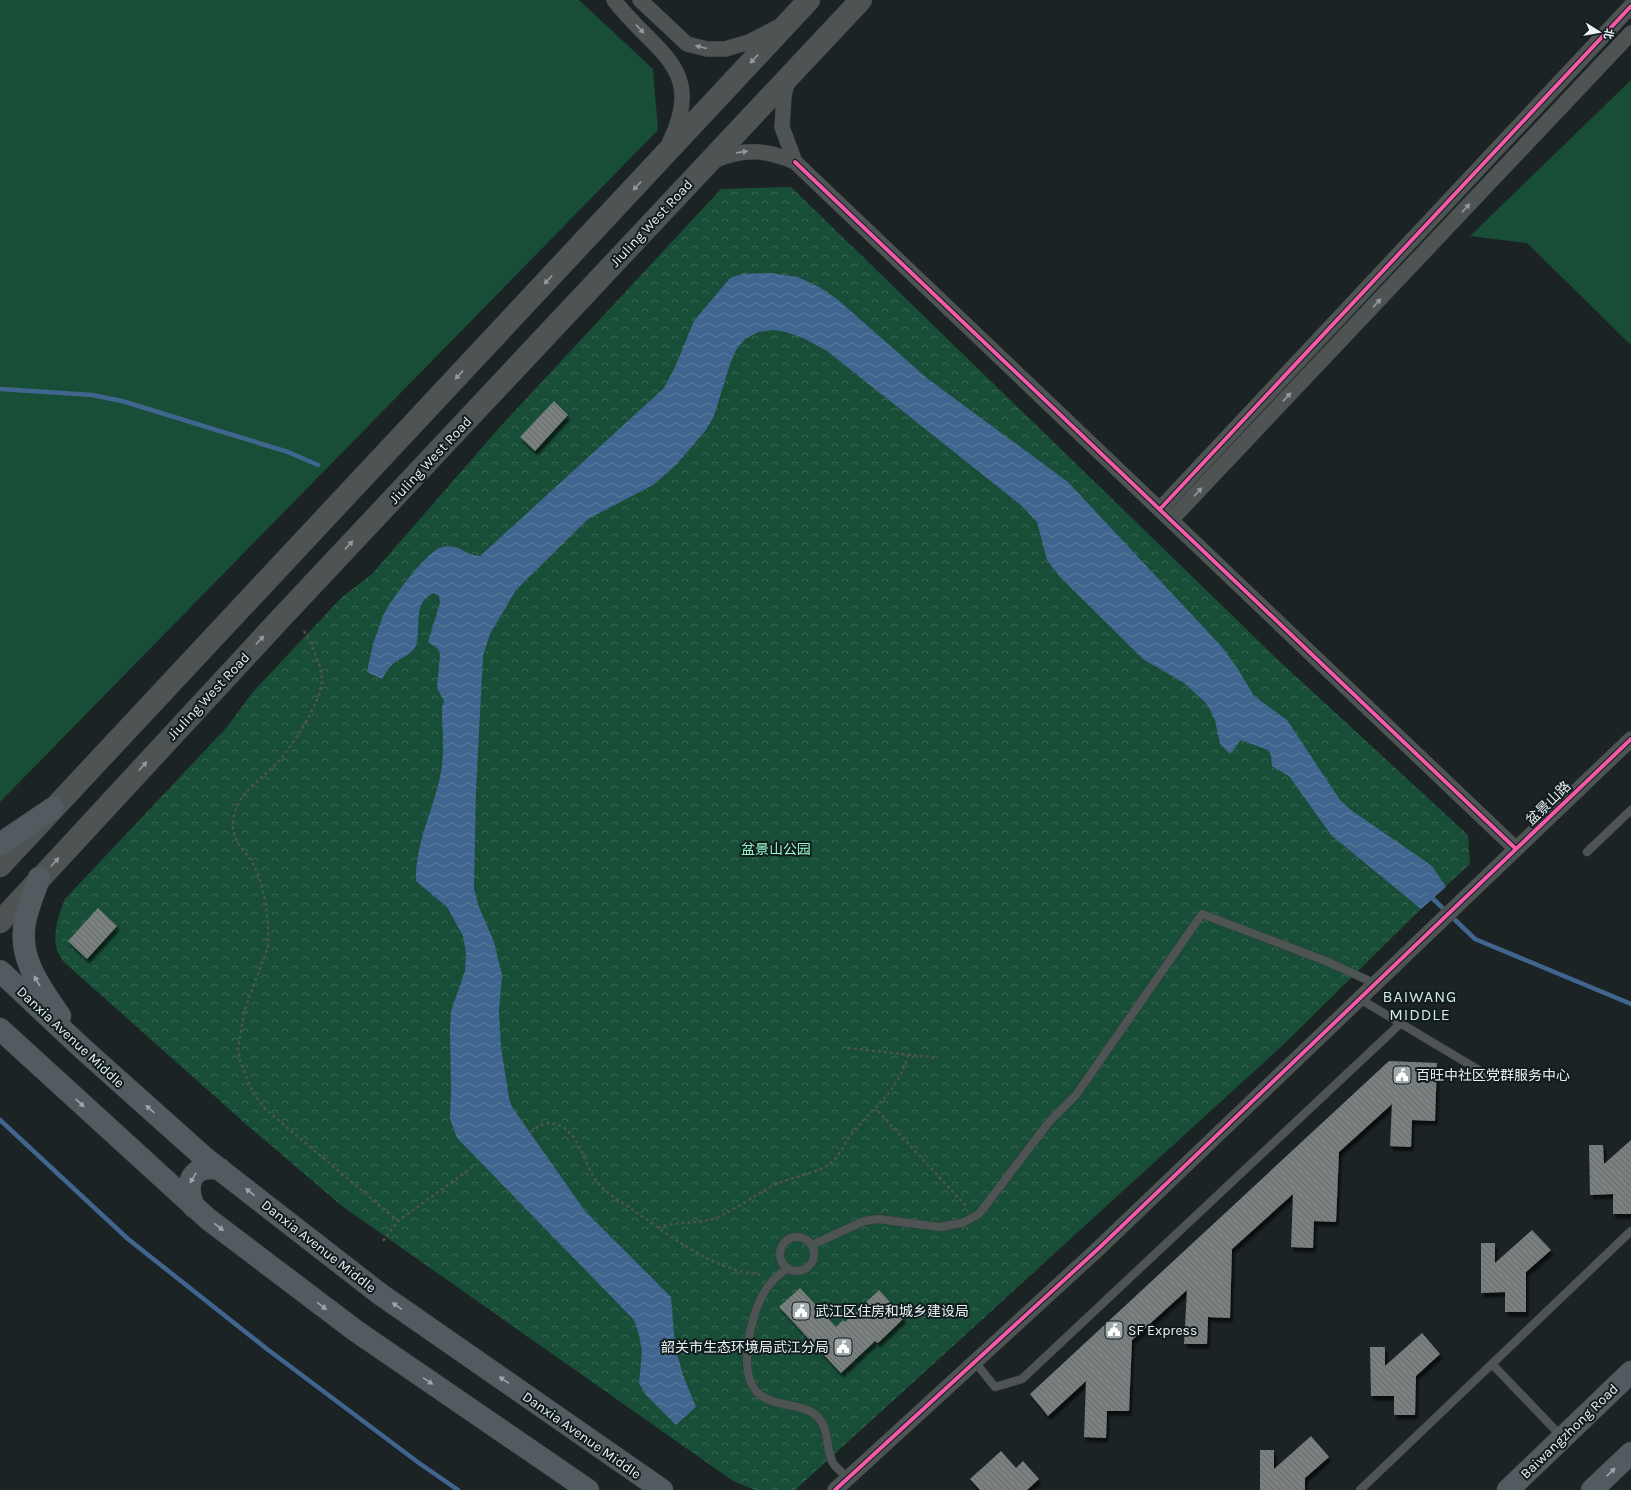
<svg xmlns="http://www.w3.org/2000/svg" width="1631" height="1490" viewBox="0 0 1631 1490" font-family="Karla,'Noto Sans SC',sans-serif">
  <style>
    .green { fill: #184e37 }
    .park { fill: url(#park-crowns) }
    .water { fill: url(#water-waves) }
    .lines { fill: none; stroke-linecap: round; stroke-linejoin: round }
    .stream { stroke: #40658e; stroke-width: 4.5 }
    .building { fill: url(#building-back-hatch); filter: url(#shadow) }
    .lane-casing { stroke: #383d3e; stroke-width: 9 }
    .street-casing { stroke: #383d3e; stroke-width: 16 }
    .secondary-casing { stroke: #383d3e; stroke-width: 23 }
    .primary-casing { stroke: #383d3e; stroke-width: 23 }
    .path { stroke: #4d5252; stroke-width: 2.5; stroke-dasharray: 3 3; stroke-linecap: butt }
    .lane { stroke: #4e5354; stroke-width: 8 }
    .street { stroke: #4e5354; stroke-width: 15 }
    .secondary { stroke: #4e5354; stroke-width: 22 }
    .primary { stroke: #525c60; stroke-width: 22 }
    .cycleway-casing { stroke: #101c1e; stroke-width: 6 }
    .cycleway { stroke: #f35aa7; stroke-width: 4 }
    .oneway { fill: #949a9b }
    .oneway2 { fill: #9ea6a9 }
    .labels { text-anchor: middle; stroke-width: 4; stroke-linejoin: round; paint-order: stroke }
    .street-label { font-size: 14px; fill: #e9f1f2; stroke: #101c1e }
    .park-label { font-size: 14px; fill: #97f8c6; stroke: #101c1e }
    .poi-label { font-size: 14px; fill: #e9f1f2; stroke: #101c1e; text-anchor: start }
    .quarter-label { font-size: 16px; letter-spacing: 1px; fill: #d6e6e8; stroke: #101c1e }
  </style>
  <defs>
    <pattern id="park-crowns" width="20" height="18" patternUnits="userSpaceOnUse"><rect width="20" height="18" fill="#184e37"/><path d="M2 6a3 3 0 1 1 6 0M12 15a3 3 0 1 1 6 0" fill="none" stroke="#3a6854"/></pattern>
    <pattern id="water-waves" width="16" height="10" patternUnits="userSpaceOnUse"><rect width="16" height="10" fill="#40658e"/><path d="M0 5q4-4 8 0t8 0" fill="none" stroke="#5c7c9e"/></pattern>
    <pattern id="building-back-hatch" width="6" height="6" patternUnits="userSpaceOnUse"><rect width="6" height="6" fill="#7a8080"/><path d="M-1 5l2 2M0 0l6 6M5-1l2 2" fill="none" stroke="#656a6a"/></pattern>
    <filter id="shadow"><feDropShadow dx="2.5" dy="4.5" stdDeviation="1" flood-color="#0009"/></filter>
  </defs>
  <rect width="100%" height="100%" fill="#1c2324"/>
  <path class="green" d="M0,0H579L653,69L658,130L0,802Z
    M1631,80V345L1527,243L1470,236Z"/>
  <path class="park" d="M791,187L1276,658L1468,835L1470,864L1421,909L1283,1045L795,1490H755L733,1481L342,1206L247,1125L65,963C48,944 57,920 65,899L227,727L252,693L341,598L372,574L499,428L721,189Z"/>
  <path class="water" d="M771,273L798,277L819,287L837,299L928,379L1068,482L1222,647L1238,669L1254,696L1287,720L1340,800L1351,810L1432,866L1446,887L1421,909L1331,835L1289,776L1272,766L1271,755L1268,750L1241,740L1230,754L1220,744L1215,720L1207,704L1184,683L1143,659L1060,577L1047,560L1037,522L1022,506L827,351L805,339L786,332L774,330L758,332L745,339L736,350L730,364L714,416L706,430L675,466L653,485L588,519L516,590L490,634L483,656L476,790L474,889L479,907L494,942L502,975L499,1012L501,1047L509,1098L512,1107L585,1211L671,1297L675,1346L683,1375L696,1407L676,1425L646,1395L639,1383L642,1351L639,1335L634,1320L457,1138L450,1119L451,1089L450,1028L451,1011L465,971L466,953L463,936L447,907L416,881C415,843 434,809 441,772C445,752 442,728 442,708L444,701L437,688L440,654L438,649L428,642L440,603L439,596L434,593C411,602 422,629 416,645C413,654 400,658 393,664C388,668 385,674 382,679L367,672C370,659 372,645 377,633C380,625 383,615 387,608C396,594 428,549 443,547C460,543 465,556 480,556L664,388L675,367L694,321L730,278L742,274Z"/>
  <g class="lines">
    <path class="stream" d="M0,389L92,395L122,401L288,452L318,465
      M1429,895L1475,939L1631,1004
      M0,1120L128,1239L267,1349L419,1463L458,1490"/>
  </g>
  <path class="building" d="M554,401L568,415L535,451L520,437Z
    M98,908L117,926L87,959L68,941Z
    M1389,1061L1437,1063L1435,1121L1412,1120L1411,1147L1390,1146L1392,1104L1339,1152L1336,1222L1314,1221L1313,1248L1291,1247L1293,1194L1232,1249L1230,1318L1208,1317L1207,1344H1184L1187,1290L1132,1340L1129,1411H1107L1106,1438L1084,1437L1086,1381L1048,1416L1030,1394Z
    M1631,1140V1214H1613V1194L1590,1195L1589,1145H1603L1604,1164Z
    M1532,1230L1551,1250L1526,1272V1312H1505V1292L1481,1293V1243H1495V1263Z
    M800,1288L836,1327L843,1320L845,1322L879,1290L904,1318L878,1343L875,1341L841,1373L779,1307Z
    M1422,1333L1440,1354L1416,1376L1415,1415H1394V1396H1371L1370,1347H1385V1366Z
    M1311,1436L1329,1457L1305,1478V1490H1260V1450H1274V1469Z
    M1001,1451L1016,1468L1023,1461L1039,1479L1027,1490H980L970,1479Z"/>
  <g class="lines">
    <g class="lane-casing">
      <path id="lane" d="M1587,852L1631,810
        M1360,999L1492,1078
        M780 1254a17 17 0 1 1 34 0a17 17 0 1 1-34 0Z
        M812,1245L864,1221L878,1219L940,1227L962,1223L979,1214L1049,1122L1076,1095L1202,914L1326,961L1376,984
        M788,1268C779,1274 771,1281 765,1291C751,1313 736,1374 759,1394C774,1407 805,1403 818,1417C830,1430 825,1448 833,1463C836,1468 843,1473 848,1478
        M975,1362L995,1387L1022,1379L1401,1023
        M1492,1364L1562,1437
        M1360,1490L1631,1231"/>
    </g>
    <g class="street-casing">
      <path id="street" d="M614,0C652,51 707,67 670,141
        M640,0L687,44L707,49H725L749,42L778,27
        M713,161C744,148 765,149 795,162L782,127L784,96L788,78
        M795,162L1516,849
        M1160,509L1631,6
        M1171,520L1631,33
        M835,1490L1098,1249L1631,739"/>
    </g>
    <g class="secondary-casing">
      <path id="secondary" d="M0,866L809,0
        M0,922L282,617L861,0"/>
    </g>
    <g class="primary-casing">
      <path id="primary" d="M0,844L53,808
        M39,878C35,891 29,904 26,917C16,956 39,985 60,1016
        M0,971L82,1048L205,1158L380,1294L662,1490
        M0,1029L208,1219L356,1331L588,1490
        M194,1207C184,1183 191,1164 220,1169
        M1508,1490L1631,1372
        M1592,1490L1631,1453"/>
    </g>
    <path class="path" d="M304,631C311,645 322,664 322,680C322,701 290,751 274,766C260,780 241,791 235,812C226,842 248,849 257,872C265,889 270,928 268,947L245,1009L238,1048L240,1061L253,1093L265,1109L398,1221
      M848,1048L930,1057L935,1059
      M878,1111L967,1207
      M531,1132C541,1122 552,1120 564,1128C582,1140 585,1168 599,1184C608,1195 622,1202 633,1210C671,1237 714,1271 763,1275
      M658,1228C678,1220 696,1225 715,1218C738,1209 758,1192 781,1182C797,1176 819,1173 832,1162C840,1156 844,1143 851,1135C873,1106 898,1093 908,1055
      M383,1241L398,1221L474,1166"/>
    <use href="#lane" class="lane"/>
    <use href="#street" class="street"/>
    <use href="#secondary" class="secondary"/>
    <use href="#primary" class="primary"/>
    <g class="cycleway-casing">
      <path id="cycleway" d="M795,162L1516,849
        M1160,509L1631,6
        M835,1490L1098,1249L1631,739"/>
    </g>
    <use href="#cycleway" class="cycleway"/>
  </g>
  <defs><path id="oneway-solid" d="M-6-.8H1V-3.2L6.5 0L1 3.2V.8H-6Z"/></defs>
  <g class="oneway">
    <use href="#oneway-solid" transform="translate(640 29) rotate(47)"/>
    <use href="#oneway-solid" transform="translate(701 47) rotate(-166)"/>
    <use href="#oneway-solid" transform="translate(754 59) rotate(133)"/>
    <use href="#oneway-solid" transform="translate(742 152) rotate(-8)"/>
    <use href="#oneway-solid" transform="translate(637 186) rotate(133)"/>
    <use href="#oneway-solid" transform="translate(1466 208) rotate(-47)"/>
    <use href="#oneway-solid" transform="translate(548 280) rotate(133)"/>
    <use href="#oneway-solid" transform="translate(1377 303) rotate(-47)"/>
    <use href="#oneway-solid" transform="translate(459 375) rotate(133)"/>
    <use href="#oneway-solid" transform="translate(1287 397) rotate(-47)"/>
    <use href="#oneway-solid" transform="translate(1198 492) rotate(-47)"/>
    <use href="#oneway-solid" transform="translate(349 545) rotate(-47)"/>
    <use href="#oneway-solid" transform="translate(260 640) rotate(-47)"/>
    <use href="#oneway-solid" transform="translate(143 766) rotate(-47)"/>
    <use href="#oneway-solid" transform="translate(55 862) rotate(-47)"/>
  </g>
  <g class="oneway2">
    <use href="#oneway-solid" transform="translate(37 981) rotate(-120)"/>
    <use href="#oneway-solid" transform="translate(80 1103) rotate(43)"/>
    <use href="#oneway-solid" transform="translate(150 1109) rotate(-138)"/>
    <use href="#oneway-solid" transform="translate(193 1178) rotate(121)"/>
    <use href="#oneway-solid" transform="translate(250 1192) rotate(-142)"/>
    <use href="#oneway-solid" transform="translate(219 1227) rotate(37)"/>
    <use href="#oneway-solid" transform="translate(322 1306) rotate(37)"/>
    <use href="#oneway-solid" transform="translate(397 1306) rotate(-145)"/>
    <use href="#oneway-solid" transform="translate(504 1380) rotate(-145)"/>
    <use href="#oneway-solid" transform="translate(428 1381) rotate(34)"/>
    <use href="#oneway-solid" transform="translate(1611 1472) rotate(-43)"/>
  </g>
  <defs>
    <g id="civic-square" transform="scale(1)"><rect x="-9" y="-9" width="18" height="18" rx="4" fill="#a1a9aa" stroke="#101c1e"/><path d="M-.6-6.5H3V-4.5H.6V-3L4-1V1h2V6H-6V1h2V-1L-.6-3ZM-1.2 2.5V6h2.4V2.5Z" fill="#fff"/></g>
  </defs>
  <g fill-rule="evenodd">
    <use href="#civic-square" x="1402" y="1075"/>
    <use href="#civic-square" x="801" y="1311"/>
    <use href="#civic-square" x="1114" y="1330"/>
    <use href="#civic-square" x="843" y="1347"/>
  </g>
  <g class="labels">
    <g class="street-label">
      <text transform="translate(651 223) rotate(-47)" y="5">Jiuling West Road</text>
      <text transform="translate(430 460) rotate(-47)" y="5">Jiuling West Road</text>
      <text transform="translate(208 696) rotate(-47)" y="5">Jiuling West Road</text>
      <text transform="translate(1548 803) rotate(-44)" y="5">盆景山路</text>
      <text transform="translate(71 1037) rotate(43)" y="5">Danxia Avenue Middle</text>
      <text transform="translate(319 1246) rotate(38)" y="5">Danxia Avenue Middle</text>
      <text transform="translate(1569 1431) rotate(-44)" y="5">Baiwangzhong Road</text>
      <text transform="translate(582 1435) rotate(35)" y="5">Danxia Avenue Middle</text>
    </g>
    <g class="park-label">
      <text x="776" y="854">盆景山公园</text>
    </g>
    <g class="poi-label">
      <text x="1416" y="1080">百旺中社区党群服务中心</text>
      <text x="815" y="1316">武江区住房和城乡建设局</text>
      <text x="1128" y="1335">SF Express</text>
      <text x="829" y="1352" text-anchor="end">韶关市生态环境局武江分局</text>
    </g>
    <g class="quarter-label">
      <text x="1420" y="1002">BAIWANG<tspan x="1420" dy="18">MIDDLE</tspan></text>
    </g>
  </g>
  <g transform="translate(1599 32) rotate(101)" stroke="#101c1e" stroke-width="3" paint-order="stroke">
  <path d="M0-3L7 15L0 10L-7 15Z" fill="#e9f1f2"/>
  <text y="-6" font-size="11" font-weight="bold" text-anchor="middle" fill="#e9f1f2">北</text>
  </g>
</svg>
